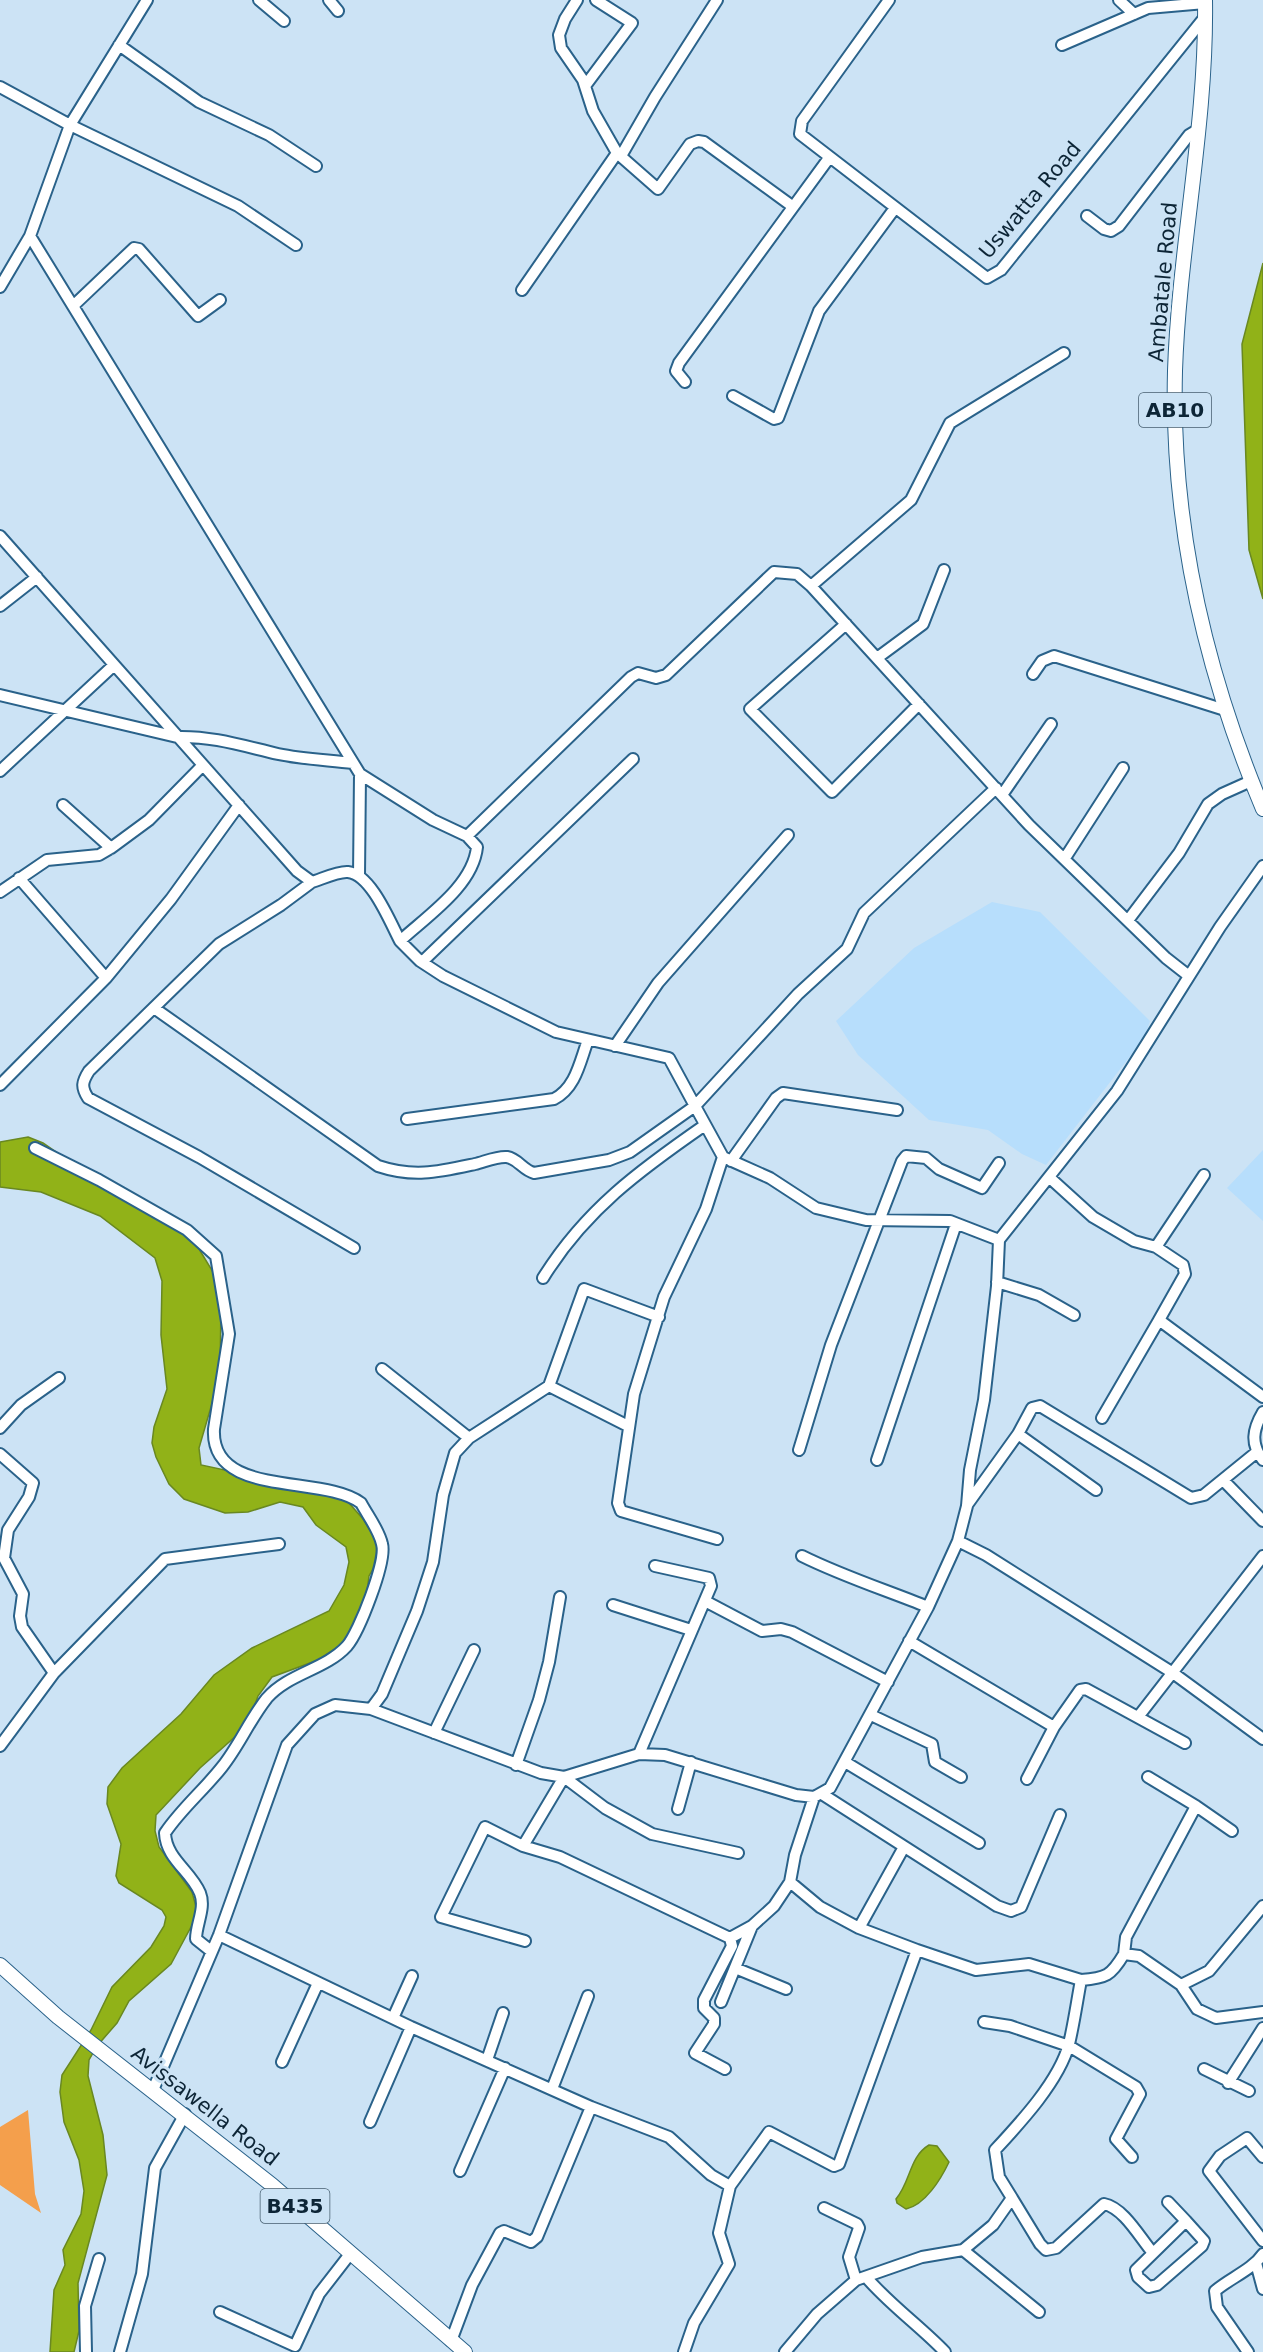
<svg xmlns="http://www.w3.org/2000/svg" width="1263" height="2352" viewBox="0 0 1263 2352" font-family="'DejaVu Sans',sans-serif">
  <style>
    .built { fill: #b7defc }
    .green { fill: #f49f4c }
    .water { fill: #91b218; stroke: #698821; stroke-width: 1.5 }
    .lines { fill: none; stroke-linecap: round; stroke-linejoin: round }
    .minor-casing { stroke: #2a628a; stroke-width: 14 }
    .major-casing { stroke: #2a628a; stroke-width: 16 }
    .minor { stroke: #fff; stroke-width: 10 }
    .major { stroke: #fff; stroke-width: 14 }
    .labels { text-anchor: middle; stroke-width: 6; stroke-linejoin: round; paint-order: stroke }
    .shield { fill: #cce3f5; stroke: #465e6f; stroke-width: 1.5 }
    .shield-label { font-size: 20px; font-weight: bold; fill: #0d2536 }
    .street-label { font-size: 21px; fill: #0d2536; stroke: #cce3f5 }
  </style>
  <rect width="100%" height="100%" fill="#cce3f5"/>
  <path class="built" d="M992,902L1040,912L1150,1021L1145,1037L1046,1165L1022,1154L988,1130L929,1120L858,1055L836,1021L914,948Z
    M1263,1150V1221L1227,1188Z"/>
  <path class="green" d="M28,2110L35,2194L41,2213L0,2185V2127Z"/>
  <path class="water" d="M1263,263V599L1249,550L1242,344Z
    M28,1137L43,1143L137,1208L188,1236L199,1249L216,1277L221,1302L220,1376L199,1448L201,1465L342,1495L363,1519L376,1540L381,1555L369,1576L365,1607L344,1643L318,1660L272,1677L258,1696L247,1726L200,1768L156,1815L155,1831L159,1847L192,1892L198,1914L171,1964L129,2001L117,2023L97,2046L89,2060L88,2076L103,2135L107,2175L78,2283L79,2331L74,2352H50L54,2290L65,2265L63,2250L81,2214L84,2191L79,2160L64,2122L60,2092L62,2075L91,2030L112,1987L151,1947L164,1926L166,1917L162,1910L119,1883L116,1876L121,1844L107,1804L108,1787L122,1768L181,1714L214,1675L252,1648L329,1611L344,1585L349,1562L346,1547L316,1525L303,1507L280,1502L248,1512L225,1513L184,1499L169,1484L156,1457L152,1443L154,1427L167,1389L161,1335L162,1281L155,1258L100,1216L41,1192L0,1187V1142Z
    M929,2145L937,2146L949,2162C941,2179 925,2205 906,2209L897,2203L896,2199C911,2181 909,2157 929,2145Z"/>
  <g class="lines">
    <g class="minor-casing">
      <path id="minor" d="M259,0L284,21
        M329,0L338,11
        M577,0L565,19L559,35L561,48L583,80L593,111L617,153L658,189L690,144L698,141L704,142L792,206
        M889,0L802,121L800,134L987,278L1001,270L1205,17
        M1119,0L1134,14
        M119,45L199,102L269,135L316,166
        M1062,45L1148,8L1205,3
        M585,86L632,23L596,0
        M0,87L70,125L238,206L296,245
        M621,156L655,97L717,0
        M1087,216L1104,229L1111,231L1119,226L1189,135L1199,129
        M30,236L360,774L433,820L467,836
        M0,287L30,236L70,125L147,0
        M522,290L617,153
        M74,305L134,248L139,249L198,316L220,300
        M685,382L676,371L679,363L829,158
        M733,396L774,419L778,418L819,311L895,208
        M0,536L297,871L312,882C322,879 338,871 348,872C371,874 390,922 400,941C427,916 473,886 477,847L467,836L631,677L638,673L656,678L666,675L774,572L797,574L811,586L1029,825L1166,958L1189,976
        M811,586L911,500L950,423L1064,353
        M0,606L37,577
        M846,624L750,709L832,792L919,704
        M877,658L923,624L944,570
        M1033,674L1042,661L1054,656L1225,710
        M0,695L177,737C213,736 243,746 278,754C302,759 328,760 353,763
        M0,771L114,665
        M1002,795L1051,724
        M63,805L111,848
        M1065,858L1123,768
        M359,876L360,774
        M19,878L106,978
        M312,882L281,905L219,944L89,1071C82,1082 81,1087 88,1098L199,1157L354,1248
        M0,892L47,860L99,855L111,848L149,820L202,766
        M1129,919L1179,853L1208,804L1222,794L1251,781
        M422,962L633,759
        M154,1008L378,1166C414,1178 438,1172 475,1164C484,1162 497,1156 507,1157C518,1159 523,1170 534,1173L609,1160L630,1152L695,1106L669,1058L556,1032L443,976L420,961L400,941
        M615,1046L658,983L788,835
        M0,1085L106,978L171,899L239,805
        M407,1119L554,1099C576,1088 580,1061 588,1040
        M35,1148L99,1180L187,1230L216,1256L229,1334L214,1429C210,1499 323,1474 361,1503C368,1516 379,1530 382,1544C387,1561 359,1632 347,1646C325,1670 289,1673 267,1698C250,1719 239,1746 222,1767C204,1790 181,1809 165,1833C166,1859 191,1871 200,1893C206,1908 196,1924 196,1939L211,1951
        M723,1157L770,1178L816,1208L866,1220L950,1221L999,1240
        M731,1161L776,1098L783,1093L897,1110
        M1050,1178L1093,1217L1134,1241L1156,1247L1183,1265L1185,1274L1159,1320L1263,1397
        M1156,1247L1204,1175
        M543,1278C585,1210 640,1170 705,1125
        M997,1282L1039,1295L1074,1315
        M382,1369L469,1438
        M549,1386L628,1426
        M1263,1412C1253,1429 1250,1444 1263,1460
        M1102,1418L1159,1320
        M0,1428L21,1405L59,1378
        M1018,1434L1032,1408L1040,1406L1191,1498L1204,1495L1257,1452
        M799,1450L831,1345L902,1161L906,1156L926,1158L939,1169L982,1188L999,1163
        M0,1454L33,1483L29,1497L8,1530L4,1558L23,1594L20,1616L22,1627L54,1673
        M877,1460L956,1224
        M1223,1480L1263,1521
        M967,1505L1018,1434L1096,1490
        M717,1539L621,1511L618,1503L634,1394L664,1297L706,1209L723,1157L695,1106L798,994L847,949L864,913L996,788
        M958,1541L986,1555L1173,1673L1263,1739
        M802,1556C842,1576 886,1590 928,1607
        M705,1601L762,1631L781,1629L792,1632L888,1682
        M613,1605L691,1630
        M909,1641L1054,1727
        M371,1709L382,1694L417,1611L433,1562L443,1495L455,1453L469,1438L549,1386L584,1289L659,1317
        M871,1715L932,1744L935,1762L961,1777
        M1138,1717L1263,1556
        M434,1733L474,1650
        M0,1746L54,1673L165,1559L279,1544
        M639,1754L711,1586L709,1578L655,1566
        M845,1762L979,1843
        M516,1765L539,1700L549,1662L560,1597
        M1148,1777L1196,1806
        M1027,1779L1054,1727L1080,1690L1086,1689L1185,1743
        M822,1794L997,1906L1011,1911L1021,1907L1060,1815
        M678,1809L691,1762
        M523,1846L564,1777L605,1808L652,1834L738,1853
        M790,1882L820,1907L859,1928L917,1950L976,1970L1029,1964L1081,1980
        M859,1928L904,1847
        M219,1935L411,2027L591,2107L537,2237L531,2242L504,2231L500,2233L472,2285L451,2341
        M525,1941L441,1917L485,1827L523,1846L560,1857L730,1938L752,1926L774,1906L790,1882L795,1855L814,1797
        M1124,1954L1126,1937L1196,1806L1232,1831
        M735,1968L786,1989
        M1181,1985L1209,1971L1263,1906
        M721,2002L752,1926
        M393,2018L412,1976
        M984,2022L1010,2026L1069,2046L1136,2087L1140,2094L1116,2139L1132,2157
        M487,2060L503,2013
        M282,2062L318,1983
        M725,2069L695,2053L714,2024V2018L704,2008V2000L732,1946L730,1938
        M1204,2069L1249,2091
        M1228,2083L1263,2028
        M552,2089L588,1996
        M153,2090L219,1935L287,1745L315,1714L335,1705L371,1709L541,1773L564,1777L639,1754L665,1755L796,1795L814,1797L830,1788L928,1607L958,1541L967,1506L970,1470L984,1400L997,1286L999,1240L1117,1091L1220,927L1263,866
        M591,2107L669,2137L711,2175L730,2186L719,2233L729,2264L694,2323L684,2352
        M370,2122L411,2027
        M1263,2157L1247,2138L1220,2156L1209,2171L1263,2241
        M460,2171L505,2068
        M730,2186L769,2132L834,2166L839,2164L917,1950
        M1012,2198L1040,2244L1046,2250L1056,2248L1104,2204C1124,2208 1140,2238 1153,2253
        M1168,2202L1186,2221L1136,2270L1138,2277L1149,2287L1157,2285L1202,2246L1204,2241L1186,2221
        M824,2208L857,2224L859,2228L849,2257L856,2280
        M963,2250L1039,2312
        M1256,2263L1263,2289
        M866,2277C890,2305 920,2326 945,2352
        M220,2312L295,2346L319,2294L350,2254
        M86,2352L85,2306L99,2259
        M120,2352L142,2274L155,2168L185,2114
        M785,2352L817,2314L856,2280L922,2257L963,2250L993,2225L1012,2198L999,2177L995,2150C1021,2122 1059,2081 1069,2044C1074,2023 1077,2001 1081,1980C1106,1978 1111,1976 1124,1954L1139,1956L1181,1985L1197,2009L1216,2018L1263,2012
        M1248,2352L1217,2307L1215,2291C1230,2278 1252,2270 1263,2254"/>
    </g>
    <g class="major-casing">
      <path id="major" d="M1205,0C1207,125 1179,247 1175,371C1171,522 1205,671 1263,809
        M0,1965L58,2017L272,2185L465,2352"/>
    </g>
    <use href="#minor" class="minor"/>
    <use href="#major" class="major"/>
  </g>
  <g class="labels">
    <g class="shield">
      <rect x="1139" y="393" width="72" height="34" rx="4.5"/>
      <rect x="260.5" y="2189" width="69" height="34" rx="4.5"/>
    </g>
    <g class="shield-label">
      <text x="1175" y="417">AB10</text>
      <text x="295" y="2213">B435</text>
    </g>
    <g class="street-label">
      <text transform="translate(1030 200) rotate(-50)" y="7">Uswatta Road</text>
      <text transform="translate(1163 282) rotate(-85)" y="7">Ambatale Road</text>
      <text transform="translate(205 2106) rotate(38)" y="7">Avissawella Road</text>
    </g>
  </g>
</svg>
